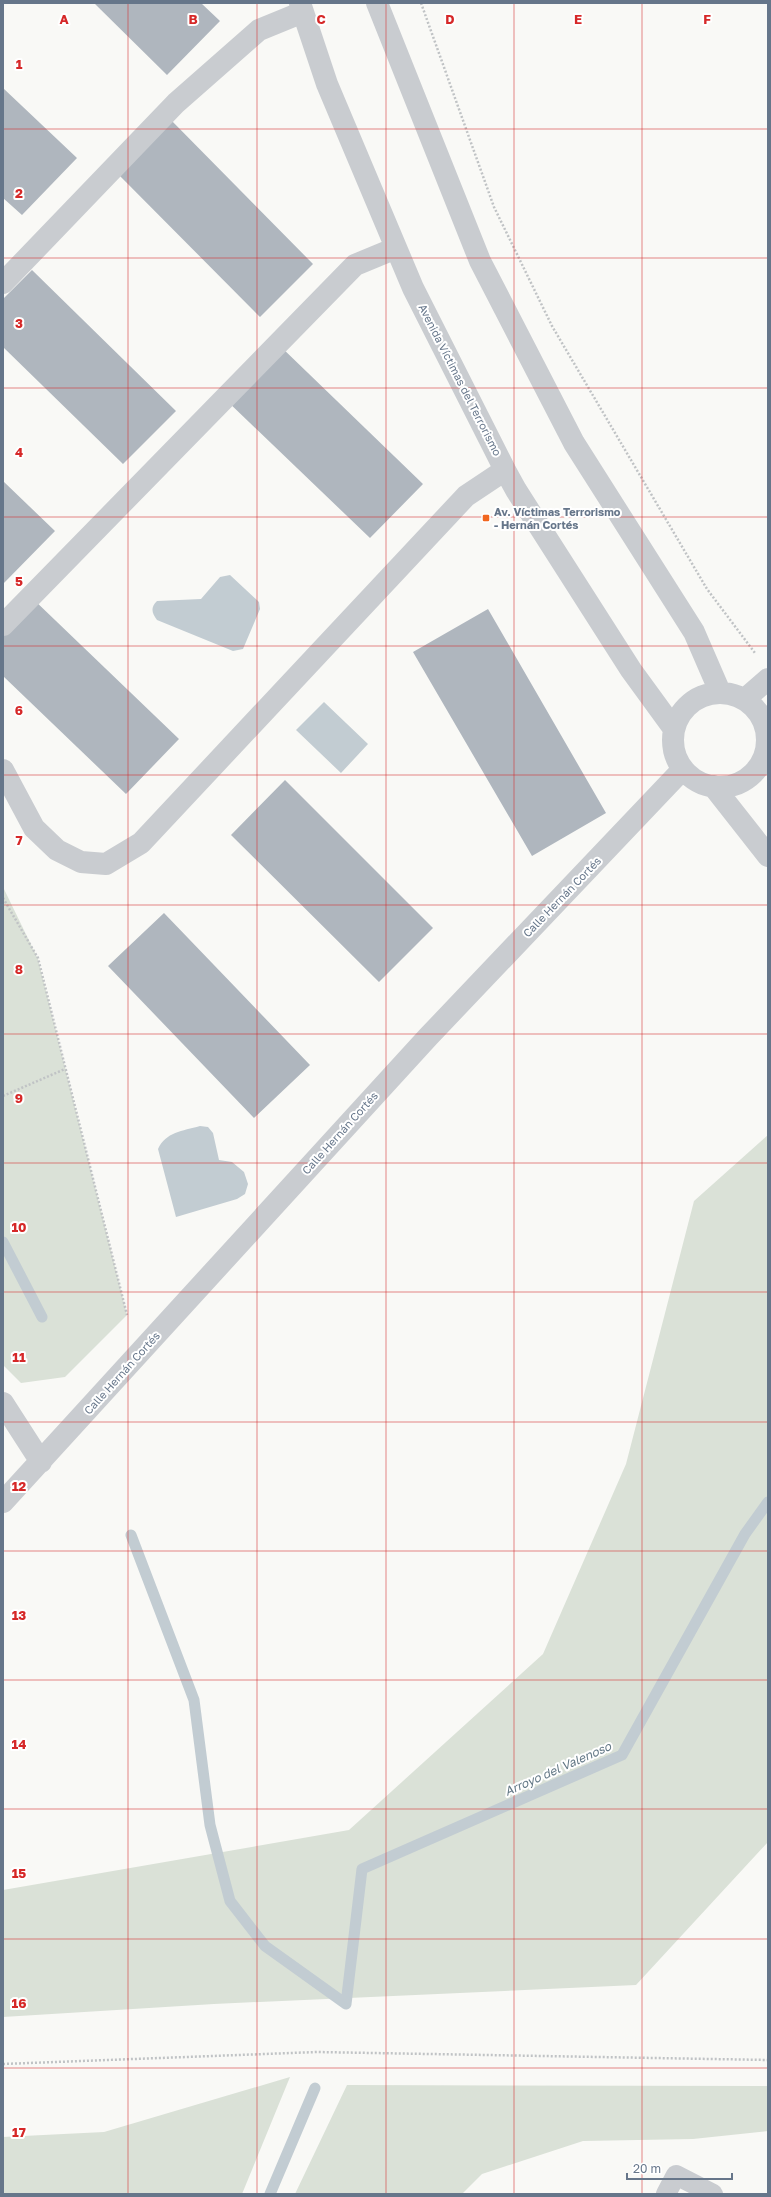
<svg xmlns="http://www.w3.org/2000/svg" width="771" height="2197" viewBox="0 0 771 2197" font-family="'Golos Text',sans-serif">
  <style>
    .green { fill: #dae1d7 }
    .water { fill: #c2ccd2 }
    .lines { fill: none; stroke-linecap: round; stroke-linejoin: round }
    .stream { stroke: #c2ccd2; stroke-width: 11 }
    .building { fill: #afb6be }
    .path { stroke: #c0c3c5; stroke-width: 2.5; stroke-dasharray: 2 2; stroke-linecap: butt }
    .lane { stroke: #c9ccd0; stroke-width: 20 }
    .street { stroke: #c9ccd0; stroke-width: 22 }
    .grid { fill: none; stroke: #d62828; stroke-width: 1; stroke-opacity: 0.55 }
    .poi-dot { fill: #f1671f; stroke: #fff; stroke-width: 1.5 }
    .labels { text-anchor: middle; stroke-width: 4; stroke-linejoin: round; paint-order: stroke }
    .street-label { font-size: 11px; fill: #66768a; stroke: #fff }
    .poi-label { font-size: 11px; font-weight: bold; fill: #66768a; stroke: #fff; text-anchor: start }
    .water-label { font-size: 12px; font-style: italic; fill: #627785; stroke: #fff }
    .grid-label { font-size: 13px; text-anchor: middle; font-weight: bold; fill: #d62828; stroke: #fff; stroke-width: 4; stroke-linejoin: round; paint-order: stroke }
  </style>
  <rect width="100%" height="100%" fill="#f9f9f6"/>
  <path class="green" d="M3,887L38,959L127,1315L65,1377L21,1383L3,1365Z
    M768,1135V1842L636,1985L214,2004L3,2017V1890L349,1830L543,1654L626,1464L694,1201Z
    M290,2077L242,2194H3V2137L104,2132Z
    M347,2085L768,2086V2131L693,2139L583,2141L482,2174L462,2194H295Z"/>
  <path class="water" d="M230,575L259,602L260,609L243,649L233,651L157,620C152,613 150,608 157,601L201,599L220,577Z
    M324,702L368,744L341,773L296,730Z
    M200,1126L208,1127L213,1133L219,1160L232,1162L244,1172L248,1184L245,1194L237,1199L176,1217L158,1149C166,1132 182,1131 200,1126Z"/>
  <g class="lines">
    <path class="stream" d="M3,1242L42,1317
      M131,1535L194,1700L210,1825L230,1901L265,1946L346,2004L362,1869L622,1755L745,1534L768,1502
      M270,2194L315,2088"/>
  </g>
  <path class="building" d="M94,3H201L220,21L167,75Z
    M3,88L77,158L22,215L3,198Z
    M168,117L313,264L260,317L114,170Z
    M32,270L176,411L123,464L3,347V299Z
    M279,345L423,484L370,538L225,399Z
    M3,481L55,531L3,584Z
    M31,597L179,739L126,794L3,676V626Z
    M488,609L606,813L532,856L413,652Z
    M285,780L433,928L379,982L231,835Z
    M164,913L310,1065L254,1118L108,966Z"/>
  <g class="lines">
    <path class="path" d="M421,3L494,207L552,326L707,589L755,653
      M3,898L38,958L127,1315
      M3,1096L65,1069
      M3,2064L317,2052L768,2060"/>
    <path class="lane" d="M666,2194L676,2175L713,2194"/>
    <path class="street" d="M300,3L327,84L413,288L505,470L516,490L631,670L674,729
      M377,3L480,261L574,443L694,632L720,692
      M3,283L176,103L259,30L303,12
      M3,625L355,265L396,248
      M673 740a47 47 0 1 1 94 0a47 47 0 1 1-94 0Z
      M745,699L768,679
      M3,770L34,828L57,850L81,862L106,864L141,843L466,496L505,470
      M713,786L768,856
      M3,1403L41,1462
      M3,1502L428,1037L683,769"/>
  </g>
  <path class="grid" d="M128,3V2194M257,3V2194M386,3V2194M514,3V2194M642,3V2194M3,129H768M3,258H768M3,388H768M3,517H768M3,646H768M3,775H768M3,905H768M3,1034H768M3,1163H768M3,1292H768M3,1422H768M3,1551H768M3,1680H768M3,1809H768M3,1939H768M3,2068H768"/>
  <rect class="poi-dot" x="482" y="514" width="8" height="8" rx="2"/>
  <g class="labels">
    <g class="street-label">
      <text transform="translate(460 380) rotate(63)" y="4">Avenida Víctimas del Terrorismo</text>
      <text transform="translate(562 897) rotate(-46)" y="4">Calle Hernán Cortés</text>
      <text transform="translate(340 1133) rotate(-48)" y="4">Calle Hernán Cortés</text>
      <text transform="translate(122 1373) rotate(-48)" y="4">Calle Hernán Cortés</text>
    </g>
    <g class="poi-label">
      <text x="494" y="516">Av. Víctimas Terrorismo<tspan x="494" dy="13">- Hernán Cortés</tspan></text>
    </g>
    <g class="water-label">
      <text transform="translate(558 1769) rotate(-24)" y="4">Arroyo del Valenoso</text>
    </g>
  </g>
  <g class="grid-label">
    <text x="64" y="24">A</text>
    <text x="193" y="24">B</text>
    <text x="321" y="24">C</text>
    <text x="450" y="24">D</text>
    <text x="578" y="24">E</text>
    <text x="707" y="24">F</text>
    <text x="19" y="69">1</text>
    <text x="19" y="198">2</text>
    <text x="19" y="328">3</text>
    <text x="19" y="457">4</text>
    <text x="19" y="586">5</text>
    <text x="19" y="715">6</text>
    <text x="19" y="845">7</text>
    <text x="19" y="974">8</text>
    <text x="19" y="1103">9</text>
    <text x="19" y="1232">10</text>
    <text x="19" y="1362">11</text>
    <text x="19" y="1491">12</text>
    <text x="19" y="1620">13</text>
    <text x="19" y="1749">14</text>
    <text x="19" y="1878">15</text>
    <text x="19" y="2008">16</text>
    <text x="19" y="2137">17</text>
  </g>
  <rect width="771" height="2197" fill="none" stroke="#66768a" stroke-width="8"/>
  <path d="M627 2173v6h105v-6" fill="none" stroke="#66768a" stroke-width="2"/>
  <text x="633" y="2173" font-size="12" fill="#66768a" stroke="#ffffff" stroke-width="3" paint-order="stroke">20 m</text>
</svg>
